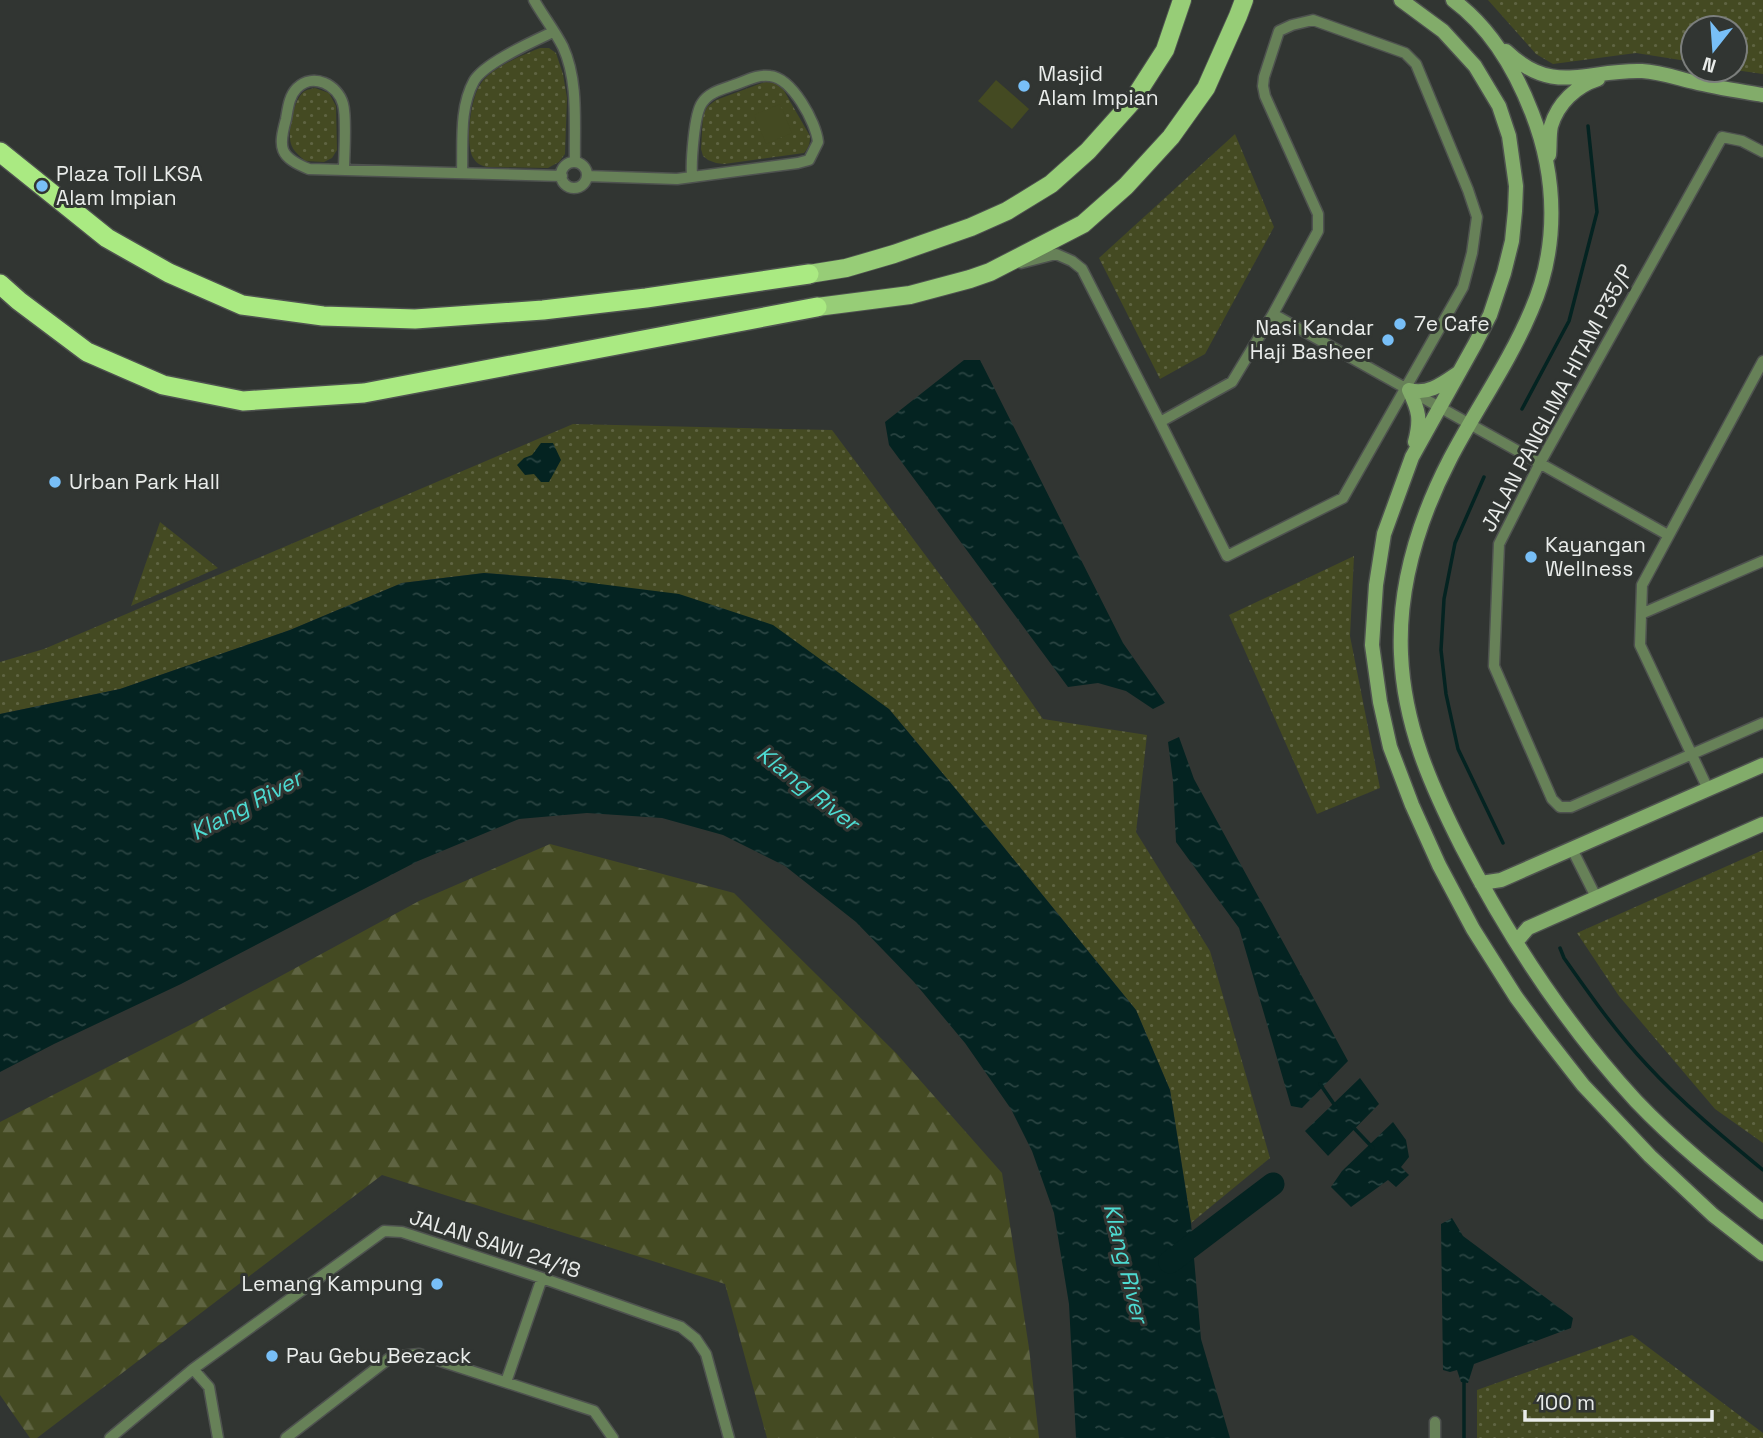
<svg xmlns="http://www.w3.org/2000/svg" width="1763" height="1438" viewBox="0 0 1763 1438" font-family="'Space Grotesk',sans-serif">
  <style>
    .green { fill: url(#green-dots) }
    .forest { fill: url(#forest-firs) }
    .pitch { fill: #444a22 }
    .water { fill: url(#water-ripples) }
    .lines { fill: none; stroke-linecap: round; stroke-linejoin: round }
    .stream { stroke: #042321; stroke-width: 3.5 }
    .river { stroke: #042321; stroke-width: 23 }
    .street-casing { stroke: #4e524f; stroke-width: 13 }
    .secondary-casing { stroke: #4e524f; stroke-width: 17 }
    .primary-casing { stroke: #4e524f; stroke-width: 20 }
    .highway-casing { stroke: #4e524f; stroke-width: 22 }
    .street { stroke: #678158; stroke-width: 10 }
    .secondary { stroke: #82ac6a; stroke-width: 14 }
    .primary { stroke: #97cd77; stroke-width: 18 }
    .highway { stroke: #aaea82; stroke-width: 19 }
    .poi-dot { fill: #78bff7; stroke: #313532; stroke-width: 2.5 }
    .labels { text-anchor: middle; stroke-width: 6; stroke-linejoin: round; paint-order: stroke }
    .poi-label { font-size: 21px; fill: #e9ecea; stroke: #313532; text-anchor: start }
    .street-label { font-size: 21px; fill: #e9ecea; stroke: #313532 }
    .water-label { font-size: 23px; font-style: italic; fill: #4ddbd2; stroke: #313532 }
  </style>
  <defs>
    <pattern id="green-dots" width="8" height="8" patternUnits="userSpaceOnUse" patternTransform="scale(1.75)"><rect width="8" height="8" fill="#444a22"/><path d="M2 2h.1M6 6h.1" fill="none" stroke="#5f6442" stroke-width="1.8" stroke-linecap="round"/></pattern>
    <pattern id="forest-firs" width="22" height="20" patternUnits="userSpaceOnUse" patternTransform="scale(1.75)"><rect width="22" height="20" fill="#444a22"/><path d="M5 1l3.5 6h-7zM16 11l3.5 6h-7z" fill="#5f6442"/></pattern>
    <pattern id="water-ripples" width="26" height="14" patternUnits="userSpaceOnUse" patternTransform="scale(1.75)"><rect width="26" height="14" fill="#042321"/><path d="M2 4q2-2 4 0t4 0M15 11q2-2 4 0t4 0" fill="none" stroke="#294341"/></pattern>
  </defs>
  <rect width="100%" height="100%" fill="#313532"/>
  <path class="green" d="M1488,0H1763V74L1735,70V28H1693V62L1636,53L1553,64L1536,54Z
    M540,48H549L556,53L563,74L567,98L565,154L559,162L548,168L487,167C482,166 477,164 474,159C464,146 471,98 480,85C490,68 523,55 540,48Z
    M765,82L775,83L783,89L810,136C810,144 809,147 804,153L724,164L716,163L708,160L703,156L701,149L703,116L707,107L716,100Z
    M315,88L329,93L336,106L337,150L332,158L324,162L305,161C300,156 293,151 291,144C287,132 294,97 305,91C308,89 312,89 315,88Z
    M1235,134L1274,227L1205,354L1160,379L1099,258Z
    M573,424L832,430L976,623L1043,719L1147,735L1136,832L1210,951L1270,1158L1191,1223L1170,1090L1136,1010L989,829L889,709L560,579L484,573L402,583L290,630L120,689L0,714V662L44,649Z
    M160,522L218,568L131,606Z
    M1354,556L1350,636L1380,788L1317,814L1229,615Z
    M1763,850V1143L1715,1109L1619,996L1577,933Z
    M1632,1335L1763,1433V1438H1477V1390Z"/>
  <path class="forest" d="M550,844L734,893L896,1053L1002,1173L1029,1348L1039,1438H767L725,1284L382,1175L37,1438H30L0,1395V1122L192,1024L419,901Z"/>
  <path class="pitch" d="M996,80L1029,109L1012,129L978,101Z
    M780,104L792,133L766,144L754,115Z"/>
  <path class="water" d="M964,360H980L1123,643L1165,703L1153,709L1126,691L1098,683L1068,687L889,445L885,422Z
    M541,443H553L561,460L549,482H541L534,474L525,475L517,465L524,458L532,455Z
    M484,573L560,579L679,594L773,625L889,709L989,829L1136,1010L1170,1090L1191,1223L1201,1339L1230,1438H1076L1069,1304L1054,1213L1032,1151L1011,1109L965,1043L914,982L856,922L785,866L723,835L662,818L587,813L519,819L418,861L181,984L54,1044L0,1072V714L120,689L290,630L402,583Z
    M1179,737L1194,779L1348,1061L1302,1108L1291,1106L1239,928L1176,842L1173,781L1168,742Z
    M1360,1078L1379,1104L1328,1156L1305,1131Z
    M1393,1122L1406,1140L1409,1157L1401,1167L1409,1175L1396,1187L1388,1180L1351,1207L1331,1187L1342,1171Z
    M1452,1218L1463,1236L1573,1318L1571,1328L1474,1364L1468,1383L1461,1382L1457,1370L1450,1372L1443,1370L1441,1224Z"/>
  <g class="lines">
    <path class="stream" d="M1522,409L1569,321L1597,212L1588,126
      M1484,477L1455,543L1444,599L1441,650L1446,694L1458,749L1503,843
      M1560,948L1564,958C1590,995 1616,1032 1647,1065C1682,1103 1723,1137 1763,1170
      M1320,1084L1336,1107
      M1352,1126L1373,1148
      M1464,1381V1438"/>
    <path class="river" d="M1170,1262L1273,1184"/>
    <g class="street-casing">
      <path id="street" d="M534,0C543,16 555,31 563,47C579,82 574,125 575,162
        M1313,20L1405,53L1416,64L1468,190L1477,217L1472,253L1463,287L1343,498L1227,556L1160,422L1232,382L1273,314L1318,231V214L1265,96L1263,86L1264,77L1279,31L1292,25Z
        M1763,152L1742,141L1722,137L1540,463L1499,544L1494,666L1552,799L1560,807H1571L1763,723
        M561 175a13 13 0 1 1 26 0a13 13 0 1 1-26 0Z
        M344,170C344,154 347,118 343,104C338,85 313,72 297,88C289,96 288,108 286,119C278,148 279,157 309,169L562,176
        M462,173C463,143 459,108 474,81C484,63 534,41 553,32
        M587,176L677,179L798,163L809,160L818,142C816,122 792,78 770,76C758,74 746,81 734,85C723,89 709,92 702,103C694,114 691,162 692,176
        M1021,263L1056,254L1072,261L1082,269L1160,422
        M1273,314L1668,535
        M1641,614L1763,561
        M1708,789L1640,645L1642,585L1763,361
        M1572,849L1596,897
        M193,1369L209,1387L218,1438
        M506,1382L542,1278
        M1435,1422V1438
        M110,1438L193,1369L384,1231L402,1232L542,1278L681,1327L696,1339L706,1354L729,1438
        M286,1438L391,1357L419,1354L594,1411L613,1438"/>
    </g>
    <g class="secondary-casing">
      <path id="secondary" d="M1401,0L1443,31L1475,66L1499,106L1509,136L1516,186L1515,211L1512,241L1504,273L1490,315L1475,344L1412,457L1384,534L1376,585L1372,645L1380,702L1390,747L1412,805L1439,865L1473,929L1516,997L1544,1035L1583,1085L1650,1156L1713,1215L1763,1254
        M1453,0C1491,28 1515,69 1532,113C1557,177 1559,248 1531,311C1509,363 1476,409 1450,459C1419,519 1398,586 1401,654C1404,725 1430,784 1462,847C1509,938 1566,1025 1636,1101C1675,1142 1719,1177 1763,1212
        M1506,51C1554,97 1586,69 1642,71C1660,72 1677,78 1694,82C1717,88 1740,91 1763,95
        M1549,155C1550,146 1549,135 1551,126C1558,103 1576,86 1598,79
        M1409,390C1419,411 1421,419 1415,442
        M1409,390C1428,395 1442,384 1458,373
        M1481,883L1501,880L1763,765
        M1516,942L1528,928L1763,824"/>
    </g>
    <g class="primary-casing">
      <path id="primary" d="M809,274L846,268L894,254L971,227L1007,211L1051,184L1088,151L1131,103L1165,50L1182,0
        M817,307L910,295L970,279L990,272L1083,224L1126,186L1171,137L1206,88L1238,16L1244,0"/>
    </g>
    <g class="highway-casing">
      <path id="highway" d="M0,152L107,238L169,273L242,305L323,316L415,319L543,310L646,298L809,274
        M0,284L19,301L87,352L163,385L243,401L364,393L817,307"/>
    </g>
    <use href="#street" class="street"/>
    <use href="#secondary" class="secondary"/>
    <use href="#primary" class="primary"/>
    <use href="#highway" class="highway"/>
  </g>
  <g class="poi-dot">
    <circle cx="1024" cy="86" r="7"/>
    <circle cx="42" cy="186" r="7"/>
    <circle cx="1400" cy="324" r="7"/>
    <circle cx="1388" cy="340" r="7"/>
    <circle cx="55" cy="482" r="7"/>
    <circle cx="1531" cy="557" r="7"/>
    <circle cx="437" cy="1284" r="7"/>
    <circle cx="272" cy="1356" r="7"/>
  </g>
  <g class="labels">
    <g class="poi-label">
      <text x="1038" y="81">Masjid<tspan x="1038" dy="24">Alam Impian</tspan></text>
      <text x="56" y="181">Plaza Toll LKSA<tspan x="56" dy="24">Alam Impian</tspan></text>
      <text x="1414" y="331">7e Cafe</text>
      <text x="1374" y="335" text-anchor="end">Nasi Kandar<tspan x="1374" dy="24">Haji Basheer</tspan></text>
      <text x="69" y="489">Urban Park Hall</text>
      <text x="1545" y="552">Kayangan<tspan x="1545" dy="24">Wellness</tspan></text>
      <text x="423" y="1291" text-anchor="end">Lemang Kampung</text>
      <text x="286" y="1363">Pau Gebu Beezack</text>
    </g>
    <g class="street-label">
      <text transform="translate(1557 398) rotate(-62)" y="7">JALAN PANGLIMA HITAM P35/P</text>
      <text transform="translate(495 1244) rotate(18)" y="7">JALAN SAWI 24/18</text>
    </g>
    <g class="water-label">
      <text transform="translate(808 788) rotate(38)" y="8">Klang River</text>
      <text transform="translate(246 805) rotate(-28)" y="8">Klang River</text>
      <text transform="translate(1126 1263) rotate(76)" y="8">Klang River</text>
    </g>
  </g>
  <g transform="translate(1714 49) rotate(197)"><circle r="33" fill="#313532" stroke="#7b7e7c" stroke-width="2"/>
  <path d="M0-5L12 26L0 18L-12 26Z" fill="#78bff7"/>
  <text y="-10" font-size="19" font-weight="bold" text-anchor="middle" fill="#e9ecea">N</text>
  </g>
  <path d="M1525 1410v10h187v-10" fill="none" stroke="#e9ecea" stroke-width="3.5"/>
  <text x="1536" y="1410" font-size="21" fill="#e9ecea" stroke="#313532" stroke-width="5" paint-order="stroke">100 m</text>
</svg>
